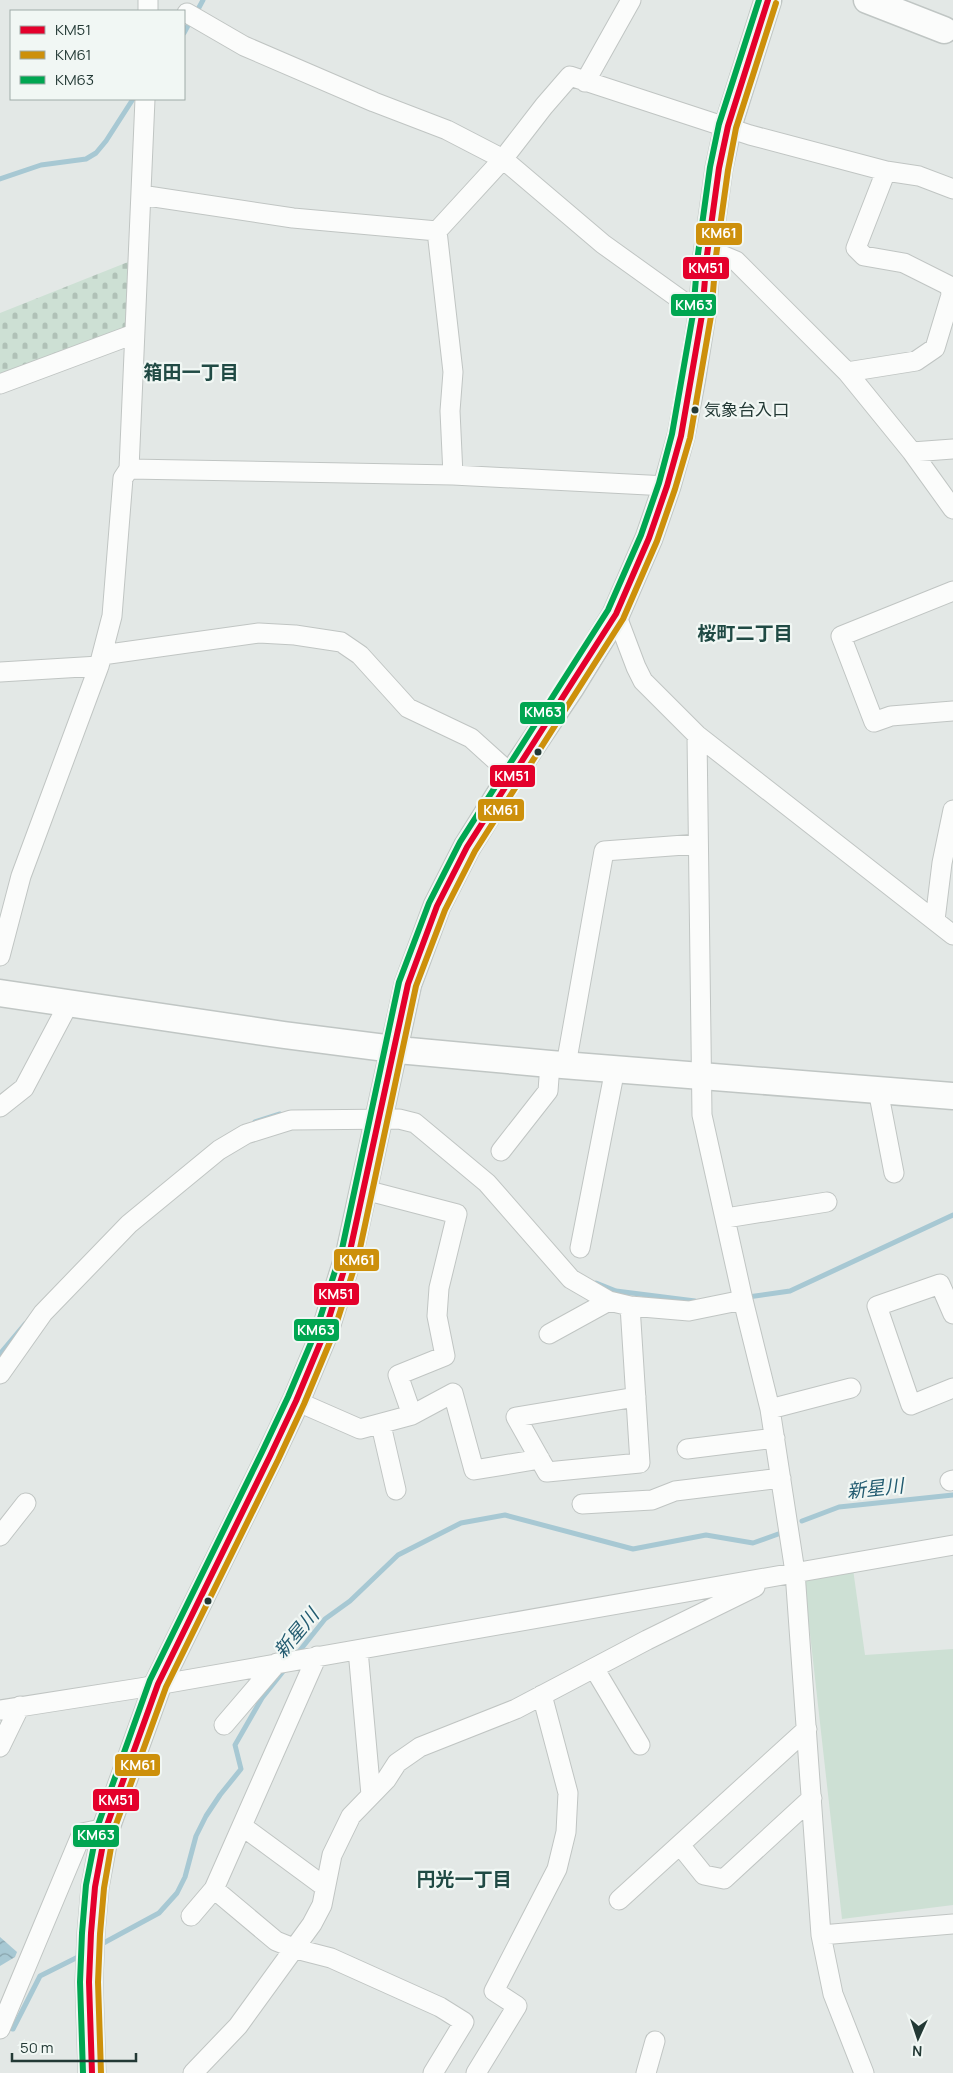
<svg xmlns="http://www.w3.org/2000/svg" width="953" height="2073" viewBox="0 0 953 2073" font-family="Manrope,'Noto Sans JP',sans-serif">
  <style>
    .cemetery { fill: url(#cemetery-stones) }
    .pitch { fill: #cde0d4 }
    .water { fill: url(#water-waves) }
    .lines { fill: none; stroke-linecap: round; stroke-linejoin: round }
    .stream { stroke: #a7c8d3; stroke-width: 5 }
    .street-casing { stroke: #c0c5c3; stroke-width: 21 }
    .secondary-casing { stroke: #c0c6c4; stroke-width: 29 }
    .street { stroke: #fbfcfb; stroke-width: 19 }
    .secondary { stroke: #fbfcfb; stroke-width: 26 }
    .bus-1-casing { stroke: #f1f7f4; stroke-width: 10 }
    .bus-2-casing { stroke: #f1f7f4; stroke-width: 10 }
    .bus-3-casing { stroke: #f1f7f4; stroke-width: 10 }
    .bus-1 { stroke: #e4002b; stroke-width: 6 }
    .bus-2 { stroke: #cd900b; stroke-width: 6 }
    .bus-3 { stroke: #00a651; stroke-width: 6 }
    .bus-dot { fill: #233935; stroke: #f1f7f4; stroke-width: 2 }
    .labels { text-anchor: middle; stroke-width: 4.5; stroke-linejoin: round; paint-order: stroke }
    .bus-label { font-size: 17px; fill: #233935; stroke: #f1f7f4; text-anchor: start }
    .neighbourhood-label { font-size: 19px; font-weight: bold; fill: #204a44; stroke: #f1f7f4 }
    .water-label { font-size: 19px; font-style: italic; fill: #225b70; stroke: #f1f7f4 }
    .line-badge { stroke: #f1f7f4; stroke-width: 2 }
    .badge-label { font-size: 14px; text-anchor: middle; font-weight: bold; fill: #fff }
  </style>
  <defs>
    <pattern id="cemetery-stones" width="16" height="16" patternUnits="userSpaceOnUse" patternTransform="scale(1.25)"><rect width="16" height="16" fill="#cde0d4"/><path d="M2 7V4a2 2 0 0 1 4 0v3zM10 15v-3a2 2 0 0 1 4 0v3z" fill="#b0c1b7"/></pattern>
    <pattern id="water-waves" width="16" height="10" patternUnits="userSpaceOnUse" patternTransform="scale(1.25)"><rect width="16" height="10" fill="#a7c8d3"/><path d="M0 5q4-4 8 0t8 0" fill="none" stroke="#88a3ac"/></pattern>
  </defs>
  <rect width="100%" height="100%" fill="#e3e8e6"/>
  <path class="cemetery" d="M128,262L126,330L0,377V313Z"/>
  <path class="pitch" d="M853,1569L865,1655L953,1649V1905L842,1919L804,1580Z"/>
  <path class="water" d="M0,1937L17,1952L15,1957L0,1966Z"/>
  <g class="lines">
    <path class="stream" d="M196,13L203,0
      M184,33L191,20
      M0,179L41,165L86,159L96,153L106,141L133,99
      M255,1122L280,1114
      M596,1283L616,1291L695,1301
      M748,1297L790,1291L953,1215
      M0,1354L25,1324
      M802,1521L839,1507L953,1495
      M297,1654L325,1619L350,1601L398,1555L461,1523L505,1515L633,1549L706,1535L753,1543L781,1533
      M98,1946L159,1913L177,1893L185,1877L196,1836L206,1816L220,1795L241,1769L235,1745L262,1698L285,1669
      M6,2027L13,2029L40,1976L82,1955"/>
    <g class="street-casing">
      <path id="street" d="M148,0V11
        M187,13L244,46L374,102L447,130L503,159L603,244L702,315
        M585,82L631,0
        M141,195L293,218L437,231
        M437,231L503,159L544,106L570,76L750,135L886,171L919,176L953,189
        M437,231L453,372L450,411L453,475
        M707,255L724,256L736,261L847,372L912,452L953,509
        M847,372L916,361L935,348L951,295L950,286L904,263L864,256L856,248L886,171
        M0,384L134,334
        M912,452L953,449
        M129,469L453,475L667,486
        M953,591L841,636L874,722L891,716L953,711
        M616,614L636,667L643,681L697,735L953,935
        M102,655L259,633L295,635L341,642L360,655L408,708L471,738L512,775
        M0,672L99,666
        M697,735L702,1115L743,1300L770,1409L795,1572L821,1935L833,1994L864,2073
        M935,920L942,863L953,810
        M0,956L21,876L99,666L112,616L123,478L129,469L145,99
        M566,1065L604,851L698,844
        M878,1090L894,1173
        M0,1107L24,1088L69,1003
        M501,1151L548,1091L550,1064
        M365,1190L457,1214L439,1288L437,1316L445,1356L398,1375L412,1415
        M726,1218L827,1202
        M580,1248L615,1069
        M630,1306L640,1463L547,1472L516,1417L636,1397
        M953,1314L940,1284L877,1306L911,1405L953,1388
        M549,1334L609,1301
        M0,1374L43,1313L129,1224L219,1150L246,1134L291,1120L399,1119L415,1123L487,1183L571,1279L609,1301L630,1306L689,1311L743,1300
        M296,1401L360,1429L412,1415L453,1393L474,1470L540,1459
        M770,1409L851,1388
        M381,1425L396,1490
        M687,1449L775,1438
        M950,1481L953,1480
        M582,1504L652,1500L675,1491L781,1478
        M0,1536L26,1503
        M358,1650L371,1795
        M594,1668L640,1745
        M0,1710L140,1688L953,1545
        M224,1725L277,1663
        M0,1747L20,1706
        M242,1826L325,1887
        M680,1845L704,1875L724,1879L812,1798
        M214,1889L276,1941L296,1949L331,1958L440,2007L464,2022L433,2073
        M619,1900L807,1729
        M191,1916L214,1889L317,1656
        M821,1935L953,1924
        M0,2029L82,1833L106,1828
        M193,2073L238,2026L312,1924L322,1905L332,1855L351,1816L386,1780L397,1763L420,1747L516,1709L647,1640L755,1587
        M476,2073L517,2006L494,1991L557,1869L566,1832L568,1793L542,1695
        M646,2073L655,2041"/>
    </g>
    <g class="secondary-casing">
      <path id="secondary" d="M867,0L944,30
        M0,993L284,1035L409,1051L550,1064L953,1096
        M92,2073L89,1982L91,1933L95,1887L106,1828L158,1684L270,1456L296,1401L324,1334L350,1251L408,984L437,906L467,847L512,775L571,687L616,614L649,538L667,486L681,436L692,378L702,315L707,255L719,168L728,126L768,0"/>
    </g>
    <use href="#street" class="street"/>
    <use href="#secondary" class="secondary"/>
    <g class="bus-1-casing">
      <path id="bus-1" d="M92,2073L89,1982L91,1933L95,1887L106,1828L158,1684L270,1456L296,1401L324,1334L350,1251L408,984L437,906L467,847L616,614L649,538L667,486L681,436L702,315L707,255L719,168L728,126L768,0"/>
    </g>
    <g class="bus-2-casing">
      <path id="bus-2" d="M101,2073L98,1982L100,1934L104,1888L114,1830L166,1687L278,1460L304,1404L332,1337L359,1253L416,986L445,910L475,851L623,619L657,541L675,489L690,438L711,316L716,256L728,170L736,128L776,3"/>
    </g>
    <g class="bus-3-casing">
      <path id="bus-3" d="M83,2073L80,1982L82,1933L86,1885L98,1825L150,1680L262,1452L288,1397L316,1331L342,1249L399,982L429,903L460,842L608,610L641,535L659,483L672,434L693,314L698,254L710,167L719,124L759,0"/>
    </g>
    <use href="#bus-1" class="bus-1"/>
    <use href="#bus-2" class="bus-2"/>
    <use href="#bus-3" class="bus-3"/>
  </g>
  <g class="bus-dot">
    <circle cx="695" cy="410" r="4.5"/>
    <circle cx="538" cy="752" r="4.5"/>
    <circle cx="208" cy="1601" r="4.5"/>
  </g>
  <g class="labels">
    <g class="bus-label">
      <text x="704" y="416">気象台入口</text>
    </g>
    <g class="neighbourhood-label">
      <text x="191" y="379">箱田一丁目</text>
      <text x="745" y="640">桜町二丁目</text>
      <text x="464" y="1886">円光一丁目</text>
    </g>
    <g class="water-label">
      <text transform="translate(875 1488) rotate(-6)" y="7">新星川</text>
      <text transform="translate(296 1633) rotate(-50)" y="7">新星川</text>
    </g>
  </g>
  <g class="line-badge">
    <rect x="695" y="222" width="48" height="24" rx="5" fill="#cd900b"/>
    <rect x="682" y="256" width="48" height="24" rx="5" fill="#e4002b"/>
    <rect x="670" y="293" width="47" height="24" rx="5" fill="#00a651"/>
    <rect x="519" y="701" width="47" height="24" rx="5" fill="#00a651"/>
    <rect x="489" y="764" width="47" height="24" rx="5" fill="#e4002b"/>
    <rect x="477" y="798" width="48" height="24" rx="5" fill="#cd900b"/>
    <rect x="333" y="1248" width="47" height="24" rx="5" fill="#cd900b"/>
    <rect x="313" y="1282" width="47" height="24" rx="5" fill="#e4002b"/>
    <rect x="293" y="1318" width="47" height="24" rx="5" fill="#00a651"/>
    <rect x="114" y="1753" width="47" height="24" rx="5" fill="#cd900b"/>
    <rect x="92" y="1788" width="48" height="24" rx="5" fill="#e4002b"/>
    <rect x="72" y="1824" width="48" height="24" rx="5" fill="#00a651"/>
  </g>
  <g class="badge-label">
    <text x="719" y="238">KM61</text>
    <text x="706" y="273">KM51</text>
    <text x="694" y="310">KM63</text>
    <text x="543" y="717">KM63</text>
    <text x="512" y="781">KM51</text>
    <text x="501" y="815">KM61</text>
    <text x="357" y="1265">KM61</text>
    <text x="336" y="1299">KM51</text>
    <text x="316" y="1335">KM63</text>
    <text x="138" y="1770">KM61</text>
    <text x="116" y="1805">KM51</text>
    <text x="96" y="1840">KM63</text>
  </g>
  <rect x="10" y="10" width="175" height="90" fill="#f1f7f4" stroke="#9faba8"/>
  <rect x="20" y="26" width="25" height="8" fill="#e4002b" stroke="#9faba8"/>
  <text x="55" y="35" font-size="15" fill="#233935">KM51</text>
  <rect x="20" y="51" width="25" height="8" fill="#cd900b" stroke="#9faba8"/>
  <text x="55" y="60" font-size="15" fill="#233935">KM61</text>
  <rect x="20" y="76" width="25" height="8" fill="#00a651" stroke="#9faba8"/>
  <text x="55" y="85" font-size="15" fill="#233935">KM63</text>
  <g transform="translate(918 2038) rotate(183)" stroke="#f1f7f4" stroke-width="4" paint-order="stroke">
  <path d="M0-4L9 19L0 12L-9 19Z" fill="#233935"/>
  <text y="-8" font-size="14" font-weight="bold" text-anchor="middle" fill="#233935">N</text>
  </g>
  <path d="M12 2053v8h124v-8" fill="none" stroke="#233935" stroke-width="2.5"/>
  <text x="20" y="2053" font-size="15" fill="#233935" stroke="#f1f7f4" stroke-width="4" paint-order="stroke">50 m</text>
</svg>
